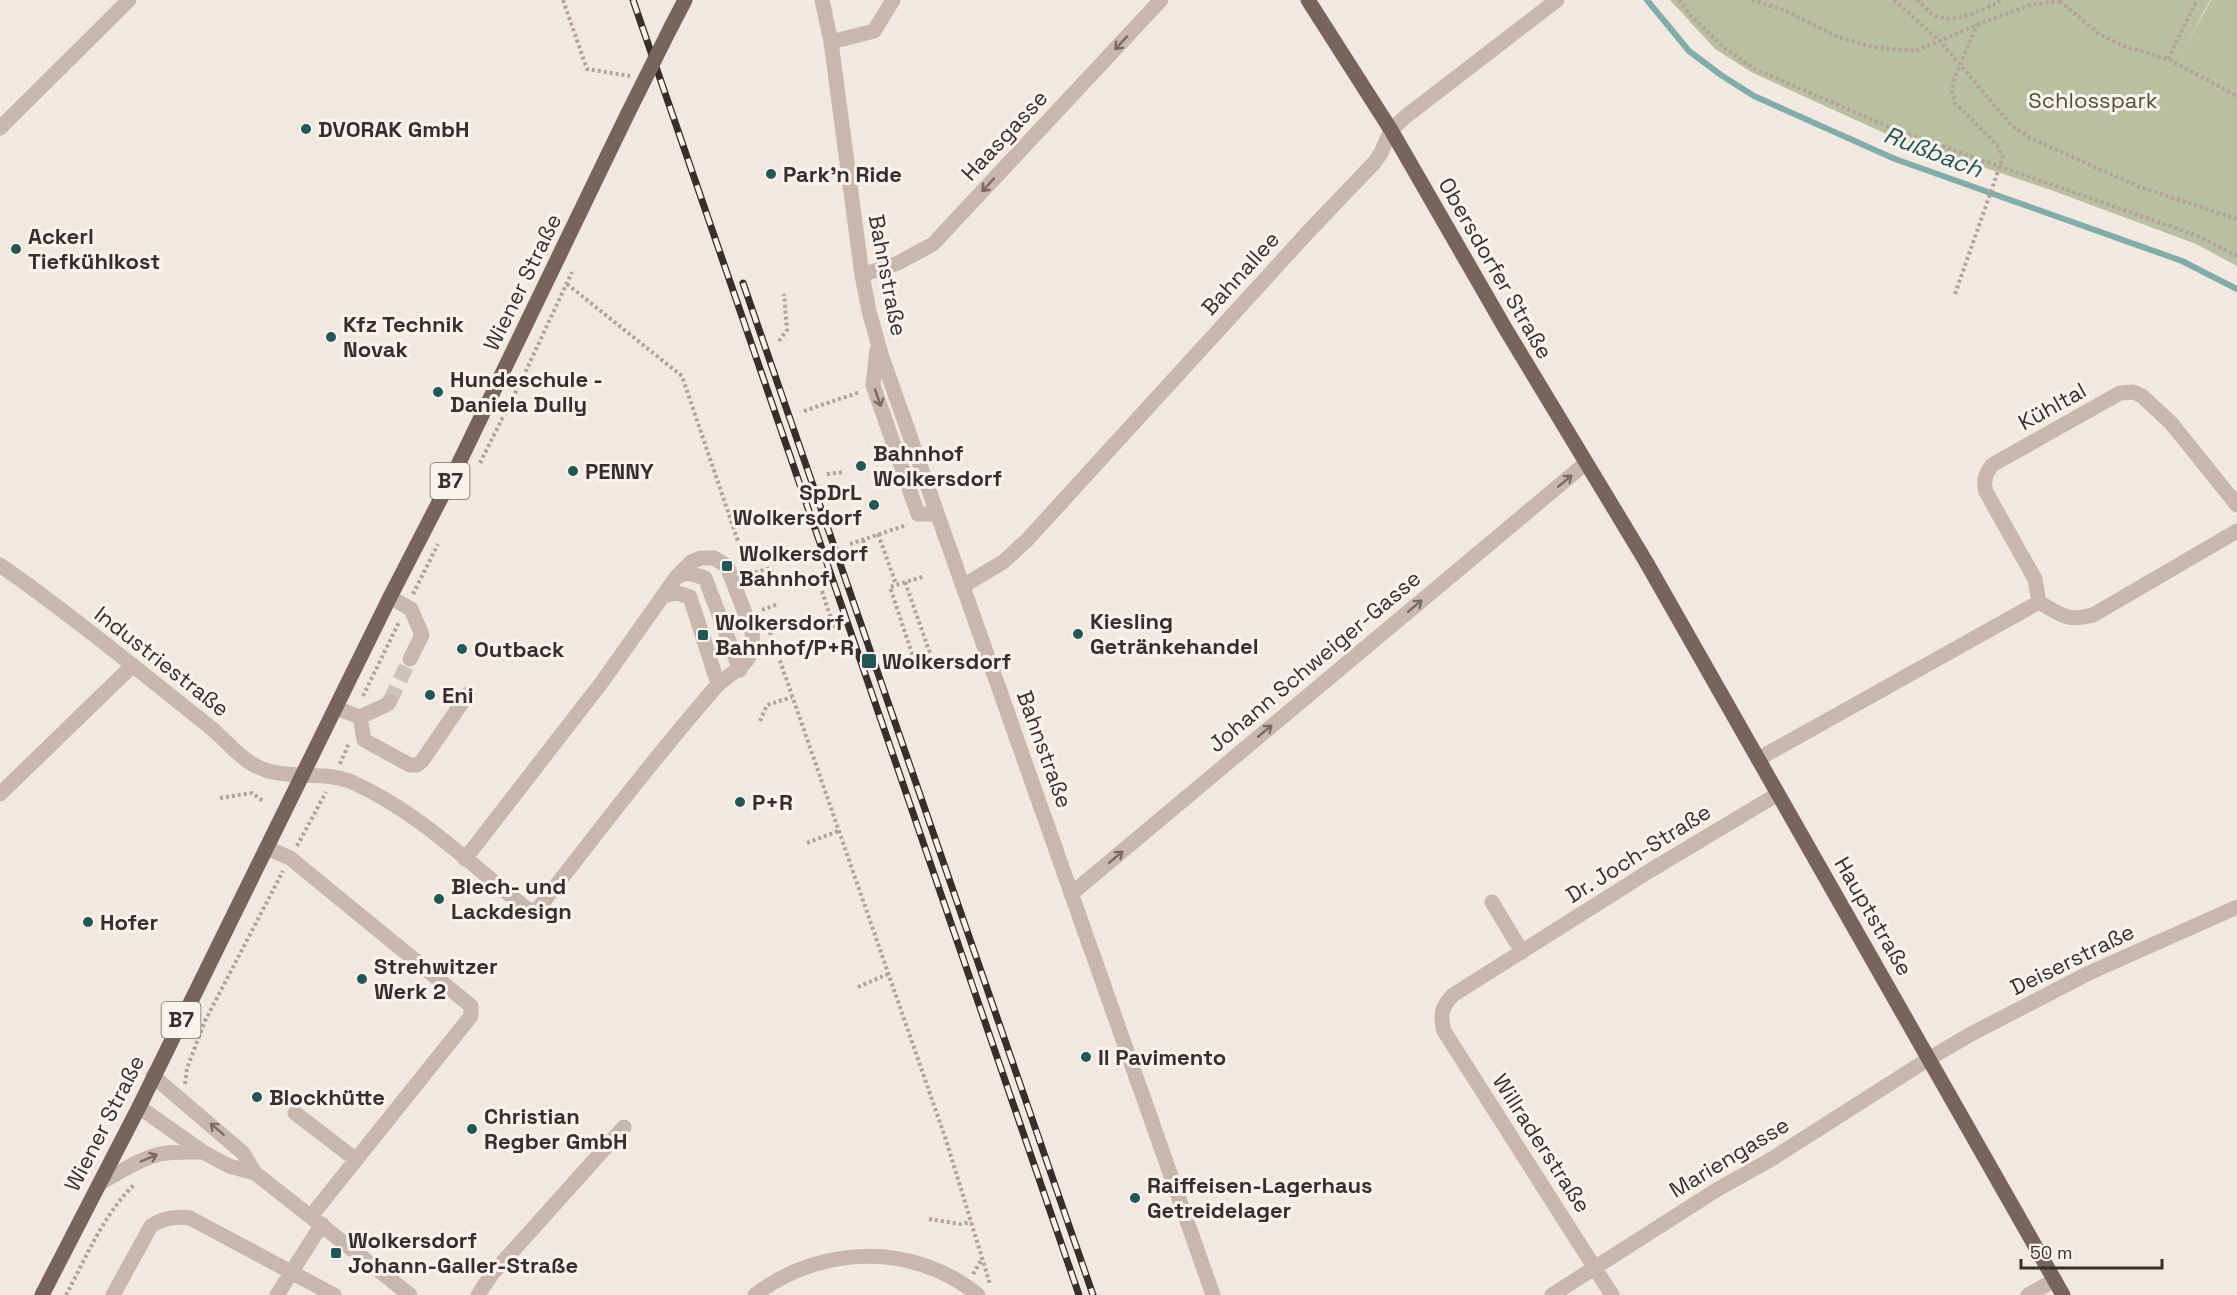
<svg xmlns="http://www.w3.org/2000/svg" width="2237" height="1295" viewBox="0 0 2237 1295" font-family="'Space Grotesk',sans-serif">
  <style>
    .green { fill: #b8c0a1 }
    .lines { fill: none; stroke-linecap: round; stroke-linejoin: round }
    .stream { stroke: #82acaa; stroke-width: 6 }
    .minor-tunnel { stroke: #ccc3bc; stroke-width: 15; stroke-dasharray: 15 8; stroke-linecap: butt }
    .path { stroke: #b5a197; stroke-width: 4; stroke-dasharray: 3 3; stroke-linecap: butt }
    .minor { stroke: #c9b7ad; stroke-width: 15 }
    .major { stroke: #78645d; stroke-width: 15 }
    .rail-casing { stroke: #382e2b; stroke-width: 7 }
    .rail { stroke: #f9f2ed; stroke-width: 4.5; stroke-dasharray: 14; stroke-linecap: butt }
    .major-bridge { stroke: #78645d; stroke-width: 15 }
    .oneway { stroke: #796c66 }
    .poi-dot { fill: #245655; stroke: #f9f2ed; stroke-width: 2 }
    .labels { text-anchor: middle; stroke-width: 6; stroke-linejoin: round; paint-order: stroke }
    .shield { fill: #f9f2ed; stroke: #726965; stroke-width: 1.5 }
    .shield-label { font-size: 21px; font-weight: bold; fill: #382e2b }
    .park-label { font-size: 22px; fill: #4a5431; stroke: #f9f2ed }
    .poi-label { font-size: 22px; font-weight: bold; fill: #382e2b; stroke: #f9f2ed; text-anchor: start }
    .street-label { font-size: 22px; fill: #382e2b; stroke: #f9f2ed }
    .water-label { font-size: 24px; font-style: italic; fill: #245655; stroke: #f9f2ed }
  </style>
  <rect width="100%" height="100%" fill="#f1e8e0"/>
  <path class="green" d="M1670,0H2210L2183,51L2211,0H2237V266L2196,244L2051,190L1893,137L1753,73L1715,49Z"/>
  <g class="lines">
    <path class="stream" d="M1647,0L1689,51L1721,75L1754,96L1895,159L2182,261L2237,289"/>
    <path class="minor-tunnel" d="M390,701L410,659"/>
    <path class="path" d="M563,0L587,69L630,76
      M1679,0L1691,16L1723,47L1755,69L1896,130L2198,236L2237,256
      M1752,0L1784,10L1838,37L1873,47L1916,51L1977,25L2030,5L2060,1
      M1894,0L1941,42L2011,125L2030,138L2137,186L2237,219
      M1917,0C1923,5 1929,13 1936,16C1955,24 1981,10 1998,3L2000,0
      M2060,1L2099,34L2124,46L2168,59L2237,96
      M2168,59L2197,0
      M567,284L682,376L745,562
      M1955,294L2003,157L1997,145L1955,103L1952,91L1954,79L1977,25
      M779,341L787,330L784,294
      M804,411L860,392
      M480,463L524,375L572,272
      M827,474L844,472
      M878,534L896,584
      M863,540L866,549
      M850,544L907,525
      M749,574L771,568L774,577
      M905,582L932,659
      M822,591L835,631
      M413,594L438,544
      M762,610L778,604
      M770,632L946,1140L990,1284
      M916,666L890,587L925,576
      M363,696L399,622
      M760,721L767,705L792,697
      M340,764L349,743
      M220,798L252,793L263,801
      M807,843L838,831
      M297,846L326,792
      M858,987L888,974
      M185,1084L187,1068L205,1021L283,871
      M929,1219L961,1224L971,1222
      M973,1274L982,1259
      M66,1295C86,1258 104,1213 135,1184"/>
    <path class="minor" d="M822,0L831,42L862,275L869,311L882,357L1213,1295
      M831,42L874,31L893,0
      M0,128L129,0
      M862,275L898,263L933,244L1161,0
      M877,349L873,385L918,514H937
      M2237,505L2171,423L2142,396L2133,392L2120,393L1992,465C1985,475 1983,481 1986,492L2035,579L2039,602C2060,615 2069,622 2093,615L2237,531
      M0,565C70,614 137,669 205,723C221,735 233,751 249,762C281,784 321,768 354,783C421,813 476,870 534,914C593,838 651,762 714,689C733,667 756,669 752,632L727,566L714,558H701L691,562L677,576L602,682L465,859
      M677,576L689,573L705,578L740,670
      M963,586L1003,562L1027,540L1309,231L1374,163L1381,153L1391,130L1405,117L1557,0
      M663,596L677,593L690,597L718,684
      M390,597L411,609L422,635L410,659
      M336,708L360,717L388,704L390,701
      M360,717L364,740L410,765H417L422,761L468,694
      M1758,759L2039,602
      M0,794L132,666
      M267,848L290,858L471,1006V1016L311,1216
      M1071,894L1586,463
      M1492,902L1522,952
      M153,1076L243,1153L255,1173L410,1295
      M139,1107L203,1152L229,1166L255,1173
      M295,1113L355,1159
      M100,1183C119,1173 139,1159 160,1154C174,1151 188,1152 203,1152
      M113,1295L151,1226C163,1218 175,1216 190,1218L334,1295
      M277,1295L322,1224
      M478,1295L492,1274L624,1127
      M755,1295C820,1245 913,1242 978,1295
      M1552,1295L1718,1189L1770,1160L1930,1058L1971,1034L2089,973L2237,907
      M1612,1295L1444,1031C1440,1016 1441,1007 1453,995L1651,870L1778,794
      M2028,1295L2055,1280"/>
    <path class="major" d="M1308,0L1391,130L1505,328L1645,560L2063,1295
      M671,27L685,0
      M42,1295L139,1107L390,597L456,469L628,113"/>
    <g class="rail-casing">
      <path id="rail" d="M633,0L1079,1295
        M743,283L1093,1295"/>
    </g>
    <use href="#rail" class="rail"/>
    <path class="major-bridge" d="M628,113L671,27"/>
  </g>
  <defs><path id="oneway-shaft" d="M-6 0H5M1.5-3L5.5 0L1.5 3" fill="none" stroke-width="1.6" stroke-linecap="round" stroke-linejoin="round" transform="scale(1.5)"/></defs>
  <g class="oneway">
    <use href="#oneway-shaft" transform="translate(1121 43) rotate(133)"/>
    <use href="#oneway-shaft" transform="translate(988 185) rotate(133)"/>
    <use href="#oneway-shaft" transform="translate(878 398) rotate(71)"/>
    <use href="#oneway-shaft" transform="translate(1565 481) rotate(-40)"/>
    <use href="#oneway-shaft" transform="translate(1415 606) rotate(-40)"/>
    <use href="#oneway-shaft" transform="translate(1265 731) rotate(-40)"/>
    <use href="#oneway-shaft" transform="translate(1116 857) rotate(-40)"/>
    <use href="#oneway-shaft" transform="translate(217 1129) rotate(-139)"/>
    <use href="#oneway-shaft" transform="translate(149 1158) rotate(-23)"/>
  </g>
  <g class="poi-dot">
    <circle cx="306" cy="129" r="6"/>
    <circle cx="771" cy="174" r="6"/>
    <circle cx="16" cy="249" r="6"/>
    <circle cx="331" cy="337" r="6"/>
    <circle cx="438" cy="392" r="6"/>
    <circle cx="861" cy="466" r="6"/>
    <circle cx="573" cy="471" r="6"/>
    <circle cx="874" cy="505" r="6"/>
    <rect x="721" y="560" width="12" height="12" rx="3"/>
    <circle cx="1078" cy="634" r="6"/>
    <rect x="697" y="629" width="12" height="12" rx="3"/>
    <circle cx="462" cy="649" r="6"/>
    <rect x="861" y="653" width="16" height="16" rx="3"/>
    <circle cx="430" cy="695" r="6"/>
    <circle cx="740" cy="802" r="6"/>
    <circle cx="439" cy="899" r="6"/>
    <circle cx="88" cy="922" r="6"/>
    <circle cx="362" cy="979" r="6"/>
    <circle cx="1086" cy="1057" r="6"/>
    <circle cx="257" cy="1097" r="6"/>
    <circle cx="472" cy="1129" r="6"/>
    <circle cx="1135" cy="1198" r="6"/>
    <rect x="330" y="1247" width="12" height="12" rx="3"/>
  </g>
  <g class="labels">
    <g class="shield">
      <rect x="430.5" y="463" width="39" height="36" rx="4.5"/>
      <rect x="161.5" y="1002" width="39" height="36" rx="4.5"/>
    </g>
    <g class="shield-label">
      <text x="450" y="488">B7</text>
      <text x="181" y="1027">B7</text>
    </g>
    <g class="park-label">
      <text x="2093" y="108">Schlosspark</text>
    </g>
    <g class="poi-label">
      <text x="318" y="137">DVORAK GmbH</text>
      <text x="783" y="182">Park'n Ride</text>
      <text x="28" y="244">Ackerl<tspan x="28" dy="25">Tiefkühlkost</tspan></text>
      <text x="343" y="332">Kfz Technik<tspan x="343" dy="25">Novak</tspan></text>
      <text x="450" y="387">Hundeschule -<tspan x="450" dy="25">Daniela Dully</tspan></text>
      <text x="873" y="461">Bahnhof<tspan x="873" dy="25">Wolkersdorf</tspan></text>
      <text x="585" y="479">PENNY</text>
      <text x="862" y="500" text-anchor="end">SpDrL<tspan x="862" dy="25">Wolkersdorf</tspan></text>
      <text x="739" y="561">Wolkersdorf<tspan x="739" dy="25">Bahnhof</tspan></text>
      <text x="1090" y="629">Kiesling<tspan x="1090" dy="25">Getränkehandel</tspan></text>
      <text x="715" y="630">Wolkersdorf<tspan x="715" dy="25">Bahnhof/P+R</tspan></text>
      <text x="474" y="657">Outback</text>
      <text x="882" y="669">Wolkersdorf</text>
      <text x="442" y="703">Eni</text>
      <text x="752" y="810">P+R</text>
      <text x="451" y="894">Blech- und<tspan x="451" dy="25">Lackdesign</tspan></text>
      <text x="100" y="930">Hofer</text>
      <text x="374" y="974">Strehwitzer<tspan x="374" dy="25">Werk 2</tspan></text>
      <text x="1098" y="1065">Il Pavimento</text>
      <text x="269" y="1105">Blockhütte</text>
      <text x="484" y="1124">Christian<tspan x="484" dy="25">Regber GmbH</tspan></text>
      <text x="1147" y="1193">Raiffeisen-Lagerhaus<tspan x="1147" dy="25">Getreidelager</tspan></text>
      <text x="348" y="1248">Wolkersdorf<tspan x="348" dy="25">Johann-Galler-Straße</tspan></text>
    </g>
    <g class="street-label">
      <text transform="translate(1004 135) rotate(-47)" y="8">Haasgasse</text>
      <text transform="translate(1496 268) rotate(60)" y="8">Obersdorfer Straße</text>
      <text transform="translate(1240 273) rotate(-48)" y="8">Bahnallee</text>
      <text transform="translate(888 275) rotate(79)" y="8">Bahnstraße</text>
      <text transform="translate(522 282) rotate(-64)" y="8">Wiener Straße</text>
      <text transform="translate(2052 406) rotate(-29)" y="8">Kühltal</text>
      <text transform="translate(162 661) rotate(38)" y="8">Industriestraße</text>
      <text transform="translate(1314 661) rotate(-40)" y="8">Johann Schweiger-Gasse</text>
      <text transform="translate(1045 749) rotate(70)" y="8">Bahnstraße</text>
      <text transform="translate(1638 853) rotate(-32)" y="8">Dr. Joch-Straße</text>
      <text transform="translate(1874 916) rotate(60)" y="8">Hauptstraße</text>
      <text transform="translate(2072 959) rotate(-26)" y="8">Deiserstraße</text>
      <text transform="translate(104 1123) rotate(-63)" y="8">Wiener Straße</text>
      <text transform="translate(1542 1143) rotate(57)" y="8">Willraderstraße</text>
      <text transform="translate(1729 1157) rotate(-31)" y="8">Mariengasse</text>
    </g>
    <g class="water-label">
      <text transform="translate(1933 152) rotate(21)" y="8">Rußbach</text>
    </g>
  </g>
  <path d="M2021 1259v9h141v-9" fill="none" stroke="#382e2b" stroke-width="3"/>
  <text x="2030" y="1259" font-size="18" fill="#382e2b" stroke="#f9f2ed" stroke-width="4.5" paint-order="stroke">50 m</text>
</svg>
